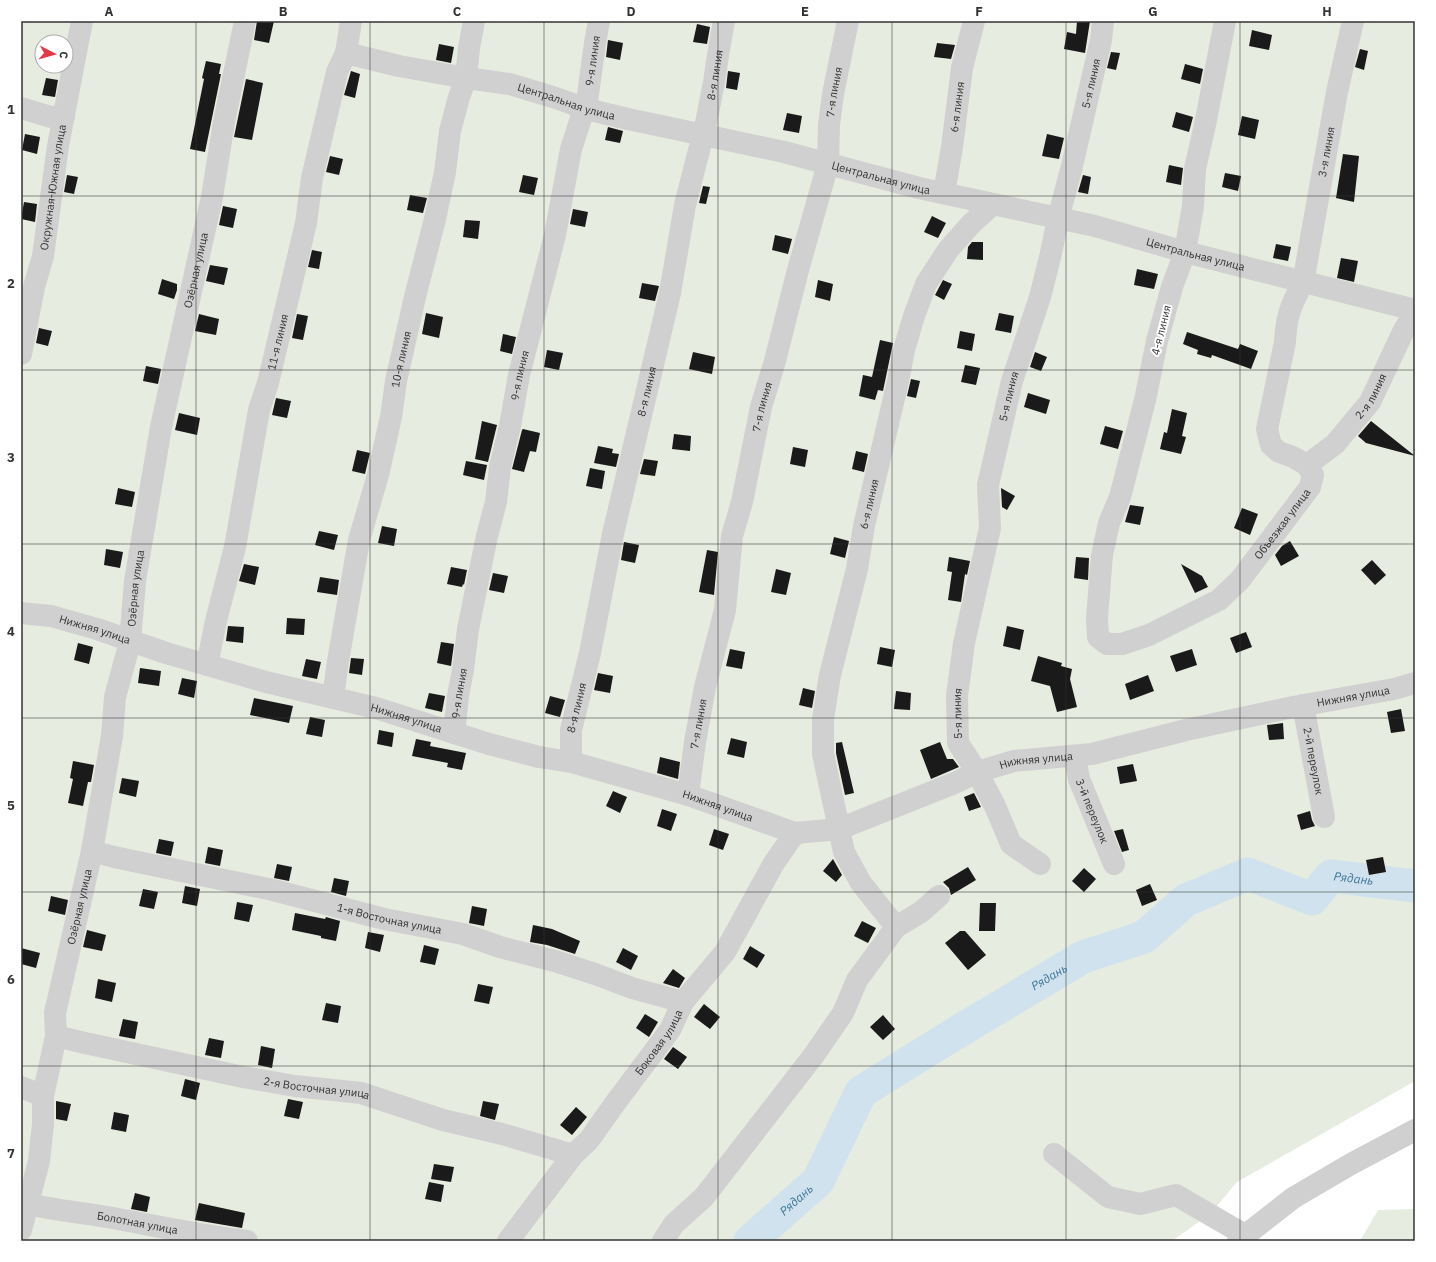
<svg xmlns="http://www.w3.org/2000/svg" width="1436" height="1262" viewBox="0 0 1436 1262" font-family="'IBM Plex Sans',sans-serif">
  <style>
    .green { fill: #e6ecdf; fill-rule: evenodd }
    .lines { fill: none; stroke-linecap: round; stroke-linejoin: round }
    .river { stroke: #cfe2ee; stroke-width: 33 }
    .building { fill: #1a1a1a }
    .minor { stroke: #d0d0d0; stroke-width: 22 }
    .grid { fill: none; stroke: #333; stroke-width: 1; stroke-opacity: 0.55 }
    .labels { text-anchor: middle; stroke-width: 4; stroke-linejoin: round; paint-order: stroke }
    .street-label { font-size: 11px; fill: #333; stroke: #fff }
    .water-label { font-size: 12px; font-style: italic; fill: #3f7597; stroke: #fff }
    .neatline { fill: none; stroke: #333; stroke-width: 1.5 }
    .grid-label { font-size: 13px; text-anchor: middle; font-weight: bold; fill: #333 }
  </style>
  <rect width="100%" height="100%" fill="#fff"/>
  <path class="green" d="M21,21H1415V1081L1237,1182L1210,1214L1172,1241H21ZM42,42H66V66H42Z
    M1415,1209V1241H1360L1378,1210Z"/>
  <g class="lines">
    <path class="river" id="s1" d="M750,1241L818,1181L861,1092L956,1033L1083,957L1144,937L1186,900L1248,874L1312,899L1331,876L1415,886"/>
  </g>
  <path class="building" d="M257,21H274L269,43L254,40Z
    M1077,21H1090L1085,53L1064,49L1067,32L1076,34Z
    M697,24L710,27L707,44L693,42Z
    M1252,30L1272,35L1269,50L1249,46Z
    M608,40L623,43L620,60L606,57Z
    M937,43L955,45L951,59L934,57Z
    M439,44L454,47L451,63L436,60Z
    M1360,49L1368,51L1364,70L1355,67Z
    M1111,52L1120,53L1116,70L1107,68Z
    M206,61L221,64L219,74H221L205,152L190,149L204,79L202,78Z
    M1185,64L1203,69L1200,84L1181,79Z
    M351,71L360,74L355,98L344,95Z
    M728,71L740,73L737,90L726,88Z
    M46,78L58,80L55,97L42,95Z
    M246,79L263,83L252,140L234,137Z
    M1176,112L1193,117L1189,132L1172,127Z
    M787,113L802,116L799,133L783,130Z
    M1242,116L1259,120L1255,139L1238,135Z
    M608,127L623,131L620,143L605,140Z
    M25,134L40,137L37,154L22,150Z
    M1047,134L1064,138L1059,159L1042,156Z
    M1343,154L1359,156L1354,202L1336,198Z
    M330,156L343,159L339,175L326,172Z
    M1169,165L1183,168L1181,185L1166,182Z
    M1225,173L1241,176L1238,191L1222,187Z
    M67,175L78,177L74,194L64,192Z
    M523,175L538,178L534,195L519,192Z
    M1083,175L1091,177L1088,194L1078,192Z
    M703,186L710,187L706,204L699,203Z
    M410,195L427,198L423,213L407,210Z
    M24,202L37,204L35,222L21,219Z
    M223,206L237,209L233,228L219,225Z
    M573,209L588,212L585,227L570,224Z
    M932,216L946,223L938,238L924,232Z
    M465,220L480,221L478,239L463,237Z
    M775,235L792,239L788,254L772,250Z
    M972,242H983V260L967,259L968,247Z
    M1276,244L1291,247L1288,261L1273,258Z
    M312,250L322,252L319,269L308,267Z
    M1341,258L1358,261L1354,282L1337,278Z
    M210,265L228,268L224,285L206,281Z
    M1137,269L1158,274L1154,289L1134,285Z
    M162,279L177,284V290L174,299L158,294Z
    M818,280L833,284L830,301L815,297Z
    M943,280L952,284L944,300L935,295Z
    M642,283L659,286L655,301L639,298Z
    M426,313L443,317L439,338L422,334Z
    M999,313L1014,316L1011,333L995,330Z
    M199,314L219,319L216,335L195,331Z
    M297,314L308,316L303,340L292,338Z
    M39,328L52,331L48,346L36,343Z
    M960,331L975,334L972,351L957,348Z
    M1187,332L1238,349L1240,344L1258,351L1251,369L1212,355L1211,358L1197,354L1198,350L1183,344Z
    M503,334L516,337L512,354L500,351Z
    M880,340L893,343L883,391L878,390L875,400L859,396L863,375L872,377Z
    M547,350L563,353L559,370L544,367Z
    M693,352L715,357L712,374L689,369Z
    M1035,352L1047,357L1041,371L1030,367Z
    M965,365L980,368L976,385L961,382Z
    M146,366L161,369L158,384L143,381Z
    M911,379L920,381L916,398L907,396Z
    M1028,393L1050,400L1046,414L1024,407Z
    M276,398L291,401L287,418L272,415Z
    M1172,409L1187,413L1182,436L1186,437L1181,454L1160,449L1164,432L1167,433Z
    M179,413L200,418L197,435L175,430Z
    M482,421L497,425L488,462L475,459Z
    M1371,421L1415,456L1366,443L1358,436Z
    M1105,426L1123,431L1118,449L1100,444Z
    M523,429L540,433L536,452L530,451L524,472L512,469L522,430Z
    M674,434L691,436L690,451L672,449Z
    M598,446L613,449L612,453L619,454L616,467L594,463Z
    M793,447L808,450L805,467L790,464Z
    M357,450L370,453L365,474L352,471Z
    M856,451L868,454L864,472L852,469Z
    M644,459L658,461L655,476L640,474Z
    M466,461L487,465L484,480L463,475Z
    M590,468L605,471L602,489L586,486Z
    M118,488L135,492L132,507L115,504Z
    M1001,488L1015,496L1007,510L1002,507Z
    M1130,505L1144,507L1140,525L1125,522Z
    M1242,508L1258,514L1250,535L1234,528Z
    M382,526L397,529L394,546L378,543Z
    M319,531L338,535L334,550L315,545Z
    M834,537L849,541L845,558L830,554Z
    M1290,541L1299,556L1281,566L1275,555L1282,546Z
    M624,542L639,545L635,563L621,560Z
    M106,549L123,552L120,568L104,565Z
    M707,550L718,552L714,595L699,592Z
    M949,557L970,561L967,575L965,574L961,602L948,600L952,572L947,571Z
    M1076,557L1089,558L1088,580L1074,578Z
    M1372,560L1386,575L1375,585L1361,570Z
    M244,564L259,567L255,585L239,581Z
    M1181,564L1202,576L1208,587L1195,593Z
    M451,567L467,570L464,585L463,584L462,587L447,584Z
    M776,569L791,573L786,595L771,592Z
    M493,573L508,576L504,593L489,590Z
    M320,577L339,580L337,595L317,592Z
    M287,618L305,619L304,635L286,634Z
    M228,626L244,627L243,643L226,641Z
    M1007,626L1024,630L1020,650L1003,646Z
    M1246,632L1252,647L1236,653L1230,638Z
    M441,642L454,644L451,666L437,663Z
    M78,643L93,647L89,664L74,660Z
    M880,647L895,650L892,667L877,664Z
    M730,649L745,652L742,669L726,666Z
    M1192,649L1197,665L1176,672L1170,656Z
    M1038,656L1062,663L1061,666L1072,669L1070,679L1077,707L1057,712L1050,686L1031,681Z
    M351,658L364,659L362,675L349,673Z
    M306,659L321,662L317,679L302,676Z
    M140,668L161,671L159,686L138,683Z
    M598,673L613,676L610,693L594,690Z
    M1148,675L1154,691L1130,700L1125,684Z
    M182,678L197,681L194,698L178,694Z
    M803,688L815,691L812,708L799,705Z
    M896,691L911,693L910,710L894,709Z
    M429,693L445,696L442,712L425,708Z
    M550,696L565,700L560,717L545,713Z
    M254,698L293,706L289,723L250,715Z
    M1401,709L1405,731L1391,733L1387,712Z
    M310,717L325,720L322,737L306,734Z
    M1283,723L1284,739L1269,740L1267,725Z
    M379,730L394,733L392,747L377,744Z
    M731,738L747,742L744,758L727,754Z
    M416,739L431,742L430,746L466,753L462,770L447,767L448,763L412,756Z
    M842,742L854,793L845,795L836,753V743Z
    M940,742L947,759H953L959,767L931,779L920,750Z
    M660,757L680,762L678,779L657,773Z
    M73,761L94,765L91,782H88L83,806L68,803L73,779L70,778Z
    M1133,764L1137,781L1120,784L1117,767Z
    M122,778L139,781L136,797L119,793Z
    M613,791L627,797L620,813L606,806Z
    M974,793L981,807L969,811L964,797Z
    M662,809L677,814L671,831L657,826Z
    M1310,811L1312,820L1315,826L1301,830L1297,815Z
    M714,829L729,834L723,850L709,845Z
    M1123,829L1129,850L1122,852L1114,831Z
    M159,839L174,842L171,856L156,853Z
    M208,847L223,850L220,866L205,863Z
    M1383,857L1386,872L1369,875L1366,860Z
    M833,859L842,875L836,882L823,871Z
    M277,864L292,867L289,881L274,878Z
    M968,867L976,880L951,895L949,888L943,882Z
    M1084,868L1096,879L1084,892L1072,881Z
    M334,878L349,881L346,896L331,892Z
    M1150,884L1157,900L1142,906L1136,890Z
    M185,886L200,889L197,906L182,903Z
    M143,889L158,892L154,909L139,906Z
    M51,896L68,900L65,915L48,911Z
    M237,902L253,905L249,922L234,919Z
    M980,903H996L995,931H979Z
    M472,906L487,909L484,926L469,923Z
    M295,913L325,919L326,917L340,921L336,941L321,938V936L292,930Z
    M862,921L876,928L868,943L854,936Z
    M533,925L552,929L580,941L575,954L547,945L530,942Z
    M87,930L106,935L102,951L83,947Z
    M960,931H965L986,955L968,970L945,943Z
    M368,932L384,935L380,952L365,948Z
    M424,945L439,949L435,965L420,962Z
    M750,946L765,955L757,968L743,959Z
    M21,948L40,953L36,968L21,964Z
    M623,948L638,956L631,970L616,962Z
    M673,969L685,978L679,988L663,983Z
    M98,979L116,983L112,1002L95,998Z
    M478,984L493,987L489,1004L474,1001Z
    M326,1003L341,1006L338,1023L322,1020Z
    M704,1004L720,1017L710,1029L694,1017Z
    M645,1014L658,1022L649,1037L636,1028Z
    M883,1015L895,1029L883,1040L870,1027Z
    M123,1019L138,1022L135,1039L119,1036Z
    M209,1038L224,1041L221,1058L205,1055Z
    M261,1046L275,1049L272,1068L258,1065Z
    M673,1047L687,1057L678,1069L664,1059Z
    M185,1079L200,1083L196,1100L181,1096Z
    M288,1099L303,1102L299,1119L284,1116Z
    M56,1101L71,1104L67,1121L56,1119Z
    M483,1101L499,1104L495,1120L480,1116Z
    M576,1107L587,1117L572,1135L560,1125Z
    M114,1112L129,1115L126,1132L111,1129Z
    M434,1164L454,1167L451,1182L431,1179Z
    M429,1182L444,1185L441,1202L425,1199Z
    M135,1193L150,1197L147,1212L131,1209Z
    M199,1203L245,1213L242,1228L195,1220Z"/>
  <g class="lines">
    <g class="minor">
      <path id="s2" d="M1225,21L1206,120L1195,169L1193,206L1185,252L1172,287L1157,341L1145,400L1120,497L1109,523L1102,555L1097,618L1098,637L1107,644H1122L1149,635L1219,600L1240,580L1310,487L1313,475L1307,465L1293,457L1279,452L1271,445L1267,429L1285,342C1286,317 1291,304 1303,283L1337,92L1353,21"/>
      <path id="s3" d="M346,53L399,66L466,78L510,84L556,98L586,109L628,119L784,152L919,188L1095,226L1185,252L1415,310"/>
      <path d="M21,108L51,117L64,116"/>
      <path id="s4" d="M944,193L952,147L962,68L974,21"/>
      <path id="s5" d="M21,354L34,287L43,256L58,146L82,21"/>
      <path id="s6" d="M1307,465L1335,444L1370,402L1404,330L1415,313"/>
      <path id="s7" d="M21,613L51,616L97,629L166,653L266,682L376,708L489,744L539,757L571,762L688,795L795,833L839,829L957,782L977,772L1014,761L1092,754L1186,730L1293,707L1394,689L1415,683"/>
      <path id="s8" d="M207,665L216,621L235,547L259,410L268,383L306,223L312,178L337,72L346,53L351,21"/>
      <path id="s9" d="M333,698L338,661L359,540L378,475L391,417L396,381L415,297L435,219L445,172L450,131L459,97L466,78L469,48L474,21"/>
      <path id="s10" d="M1303,705L1324,817"/>
      <path id="s11" d="M454,733L458,696L463,670L468,629L487,536L496,502L500,467L510,426L519,375L555,235L571,149L581,118L586,109L595,43L599,21"/>
      <path id="s12" d="M1075,756L1079,779L1114,864"/>
      <path id="s13" d="M571,762V730L590,653L613,534L670,293L685,205L706,123L714,82L719,49L724,21"/>
      <path id="s14" d="M688,795L695,742L705,687L725,610L732,536L742,502L761,407L775,361L798,270L828,164L829,125L833,94L848,21"/>
      <path id="s15" d="M92,851L114,857L273,890L384,919L463,934L500,947L555,961L595,974L632,988L683,1002"/>
      <path id="s16" d="M1040,864L1011,844L995,806L977,772L958,743L957,696L964,643L990,528L988,485L1012,381L1040,297L1051,253L1058,219L1072,166L1101,40L1103,21"/>
      <path id="s17" d="M896,927L861,883L844,852L823,754V719L830,675L857,569L864,526L898,381L904,350L914,316L926,284L948,250L971,224L993,204"/>
      <path id="s18" d="M56,1036L85,1043L243,1077L295,1086L361,1093L443,1120L502,1134L573,1155"/>
      <path d="M21,1087L43,1096"/>
      <path d="M1054,1154L1108,1197L1140,1204L1176,1195L1245,1235"/>
      <path id="s19" d="M28,1204C58,1211 88,1213 118,1219C161,1227 204,1236 247,1241"/>
      <path id="s20" d="M21,1230L39,1161L43,1124V1096L56,1036L55,1013L92,851L112,736L115,697L130,642L135,581L161,427L212,197L224,122L245,21"/>
      <path id="s21" d="M508,1241L573,1155L589,1140L616,1102L670,1030L683,1002L725,952L774,863L795,833"/>
      <path d="M663,1241L674,1224L704,1197L814,1055L843,1013L857,980L896,927L921,912L939,896"/>
      <path d="M1238,1241L1293,1198L1351,1164L1415,1130"/>
    </g>
  </g>
  <path class="grid" d="M196,21V1241M370,21V1241M544,21V1241M718,21V1241M892,21V1241M1066,21V1241M1240,21V1241M21,196H1415M21,370H1415M21,544H1415M21,718H1415M21,892H1415M21,1066H1415"/>
  <g class="labels">
    <g class="street-label">
      <text dy="4" stroke="none"><textPath href="#s11" startOffset="688">9-я линия</textPath></text>
      <text dy="4" stroke="none"><textPath href="#s13" startOffset="703">8-я линия</textPath></text>
      <text dy="4" stroke="none"><textPath href="#s16" startOffset="826">5-я линия</textPath></text>
      <text dy="4" stroke="none"><textPath href="#s14" startOffset="720">7-я линия</textPath></text>
      <text dy="4" stroke="none"><textPath href="#s3" startOffset="226">Центральная улица</textPath></text>
      <text dy="4" stroke="none"><textPath href="#s4" startOffset="87">6-я линия</textPath></text>
      <text dy="4" stroke="none"><textPath href="#s2" startOffset="1277">3-я линия</textPath></text>
      <text dy="4" stroke="none"><textPath href="#s3" startOffset="550">Центральная улица</textPath></text>
      <text dy="4" stroke="none"><textPath href="#s5" startOffset="170">Окружная-Южная улица</textPath></text>
      <text dy="4" stroke="none"><textPath href="#s3" startOffset="874">Центральная улица</textPath></text>
      <text dy="4" stroke="none"><textPath href="#s20" startOffset="978">Озёрная улица</textPath></text>
      <text transform="translate(1161 330) rotate(-76)" y="4">4-я линия</text>
      <text dy="4" stroke="none"><textPath href="#s8" startOffset="331">11-я линия</textPath></text>
      <text dy="4" stroke="none"><textPath href="#s9" startOffset="346">10-я линия</textPath></text>
      <text dy="4" stroke="none"><textPath href="#s11" startOffset="364">9-я линия</textPath></text>
      <text dy="4" stroke="none"><textPath href="#s13" startOffset="379">8-я линия</textPath></text>
      <text dy="4" stroke="none"><textPath href="#s16" startOffset="502">5-я линия</textPath></text>
      <text dy="4" stroke="none"><textPath href="#s6" startOffset="95">2-я линия</textPath></text>
      <text dy="4" stroke="none"><textPath href="#s14" startOffset="396">7-я линия</textPath></text>
      <text dy="4" stroke="none"><textPath href="#s17" startOffset="447">6-я линия</textPath></text>
      <text dy="4" stroke="none"><textPath href="#s2" startOffset="864">Объезжая улица</textPath></text>
      <text dy="4" stroke="none"><textPath href="#s20" startOffset="654">Озёрная улица</textPath></text>
      <text dy="4" stroke="none"><textPath href="#s7" startOffset="76">Нижняя улица</textPath></text>
      <text dy="4" stroke="none"><textPath href="#s11" startOffset="40">9-я линия</textPath></text>
      <text dy="4" stroke="none"><textPath href="#s7" startOffset="1384">Нижняя улица</textPath></text>
      <text dy="4" stroke="none"><textPath href="#s13" startOffset="55">8-я линия</textPath></text>
      <text dy="4" stroke="none"><textPath href="#s16" startOffset="179">5-я линия</textPath></text>
      <text dy="4" stroke="none"><textPath href="#s7" startOffset="400">Нижняя улица</textPath></text>
      <text dy="4" stroke="none"><textPath href="#s14" startOffset="72">7-я линия</textPath></text>
      <text dy="4" stroke="none"><textPath href="#s7" startOffset="1060">Нижняя улица</textPath></text>
      <text dy="4" stroke="none"><textPath href="#s10" startOffset="57">2-й переулок</textPath></text>
      <text dy="4" stroke="none"><textPath href="#s7" startOffset="724">Нижняя улица</textPath></text>
      <text dy="4" stroke="none"><textPath href="#s12" startOffset="58">3-й переулок</textPath></text>
      <text dy="4" stroke="none"><textPath href="#s20" startOffset="330">Озёрная улица</textPath></text>
      <text dy="4" stroke="none"><textPath href="#s15" startOffset="305">1-я Восточная улица</textPath></text>
      <text dy="4" stroke="none"><textPath href="#s21" startOffset="250">Боковая улица</textPath></text>
      <text dy="4" stroke="none"><textPath href="#s18" startOffset="266">2-я Восточная улица</textPath></text>
      <text dy="4" stroke="none"><textPath href="#s19" startOffset="111">Болотная улица</textPath></text>
    </g>
    <g class="water-label">
      <text dy="4" stroke="none"><textPath href="#s1" startOffset="758">Рядань</textPath></text>
      <text dy="4" stroke="none"><textPath href="#s1" startOffset="410">Рядань</textPath></text>
      <text dy="4" stroke="none"><textPath href="#s1" startOffset="62">Рядань</textPath></text>
    </g>
  </g>
  <rect width="1436" height="1262" fill="none" stroke="#ffffff" stroke-width="44"/>
  <g transform="translate(54 54) rotate(96)"><circle r="19" fill="#ffffff" stroke="#adadad"/>
  <path d="M0-3L7 15L0 10L-7 15Z" fill="#e63946"/>
  <text y="-6" font-size="11" font-weight="bold" text-anchor="middle" fill="#333333">С</text>
  </g>
  <rect x="22" y="22" width="1392" height="1218" class="neatline"/>
  <g class="grid-label">
    <text x="109" y="16">A</text>
    <text x="283" y="16">B</text>
    <text x="457" y="16">C</text>
    <text x="631" y="16">D</text>
    <text x="805" y="16">E</text>
    <text x="979" y="16">F</text>
    <text x="1153" y="16">G</text>
    <text x="1327" y="16">H</text>
    <text x="11" y="114">1</text>
    <text x="11" y="288">2</text>
    <text x="11" y="462">3</text>
    <text x="11" y="636">4</text>
    <text x="11" y="810">5</text>
    <text x="11" y="984">6</text>
    <text x="11" y="1158">7</text>
  </g>
</svg>
